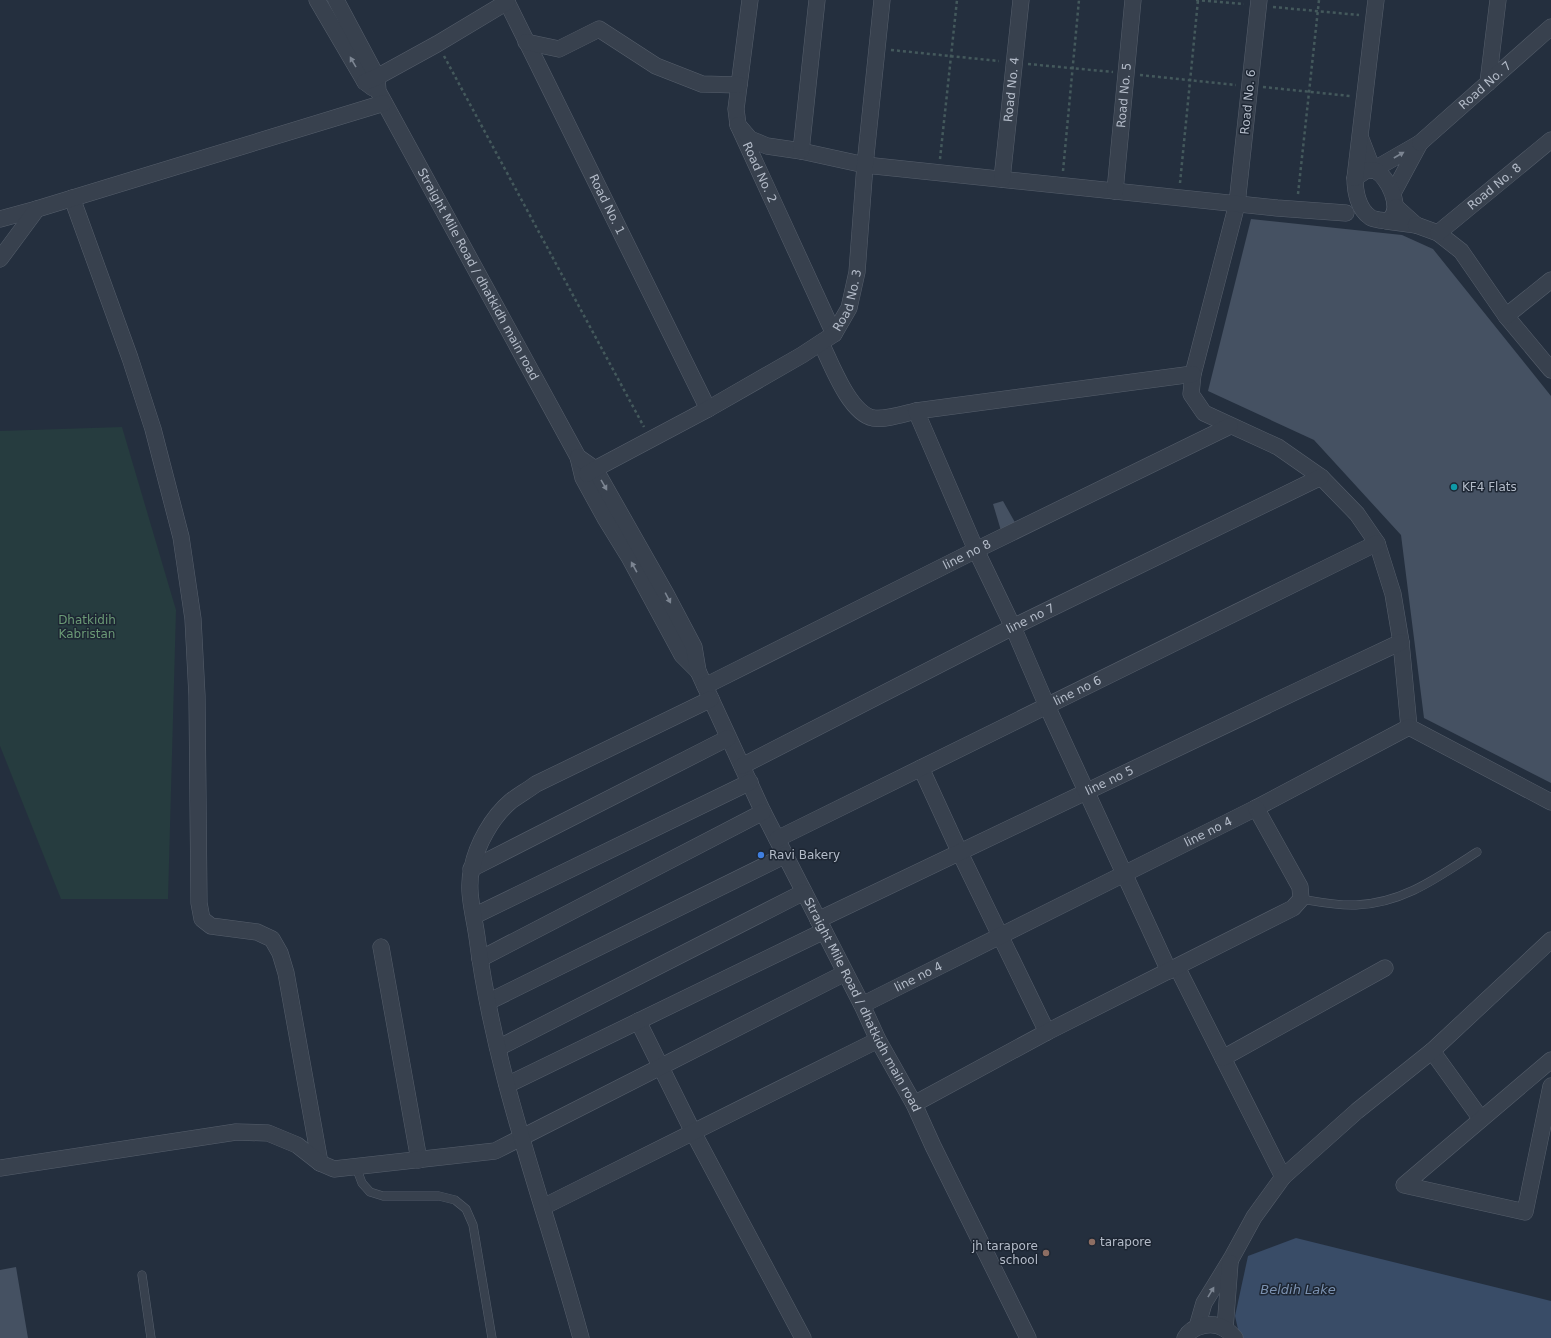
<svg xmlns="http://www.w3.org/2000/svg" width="1551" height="1338" viewBox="0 0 1551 1338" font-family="'DejaVu Sans',sans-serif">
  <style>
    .green { fill: #263c3f }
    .water { fill: #394c67 }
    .building { fill: #455162 }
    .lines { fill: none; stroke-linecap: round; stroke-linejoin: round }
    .lane-casing { stroke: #565f6c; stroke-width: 9 }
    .street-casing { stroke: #565f6c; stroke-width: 17 }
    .path { stroke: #44595c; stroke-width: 2.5; stroke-dasharray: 3 3; stroke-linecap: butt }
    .lane { stroke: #38414e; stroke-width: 8 }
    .street { stroke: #38414e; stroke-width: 16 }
    .oneway { fill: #7c8592 }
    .culture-dot { fill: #0f9aa8; stroke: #1d2633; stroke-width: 1.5 }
    .shop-dot { fill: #3f7fe0; stroke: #1d2633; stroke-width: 1.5 }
    .education-dot { fill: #8d6e63; stroke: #1d2633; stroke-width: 1.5 }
    .labels { text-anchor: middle; stroke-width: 3; stroke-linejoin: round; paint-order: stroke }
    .street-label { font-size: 12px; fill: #b4bcc9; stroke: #1d2633 }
    .poi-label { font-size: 12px; fill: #b4bcc9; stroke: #1d2633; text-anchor: start }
    .park-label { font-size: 12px; fill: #6b9a76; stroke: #1d2633 }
    .water-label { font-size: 13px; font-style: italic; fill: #7c92b1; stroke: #1d2633 }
  </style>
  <rect width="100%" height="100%" fill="#242f3e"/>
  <path class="green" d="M122,427L176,610L168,899H61L0,746V431Z"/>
  <path class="water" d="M1296,1238L1551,1301V1338H1240L1235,1316L1248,1256Z"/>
  <path class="building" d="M1251,219L1402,235L1433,249L1551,396V783L1424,718L1401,535L1314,440L1208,391Z
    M1003,501L1017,526L1002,534L993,504Z
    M16,1267L28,1338H0V1270Z"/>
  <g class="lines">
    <g class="lane-casing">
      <path id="lane" d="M1301,899C1319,902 1338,906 1356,905C1404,903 1438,877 1477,852
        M356,1167L362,1183L370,1192L383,1196H439L455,1200L466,1209L473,1225L492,1338
        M142,1275L151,1338"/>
    </g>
    <g class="street-casing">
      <g id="street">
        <path d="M317,0L365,82L373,88"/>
        <path id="s1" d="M336,0L377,77L378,91L578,457L583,478L605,518L629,557L682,655L698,671"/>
        <path id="s2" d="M506,0L708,409"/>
        <path id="s3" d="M750,0L736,109L738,125L834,334"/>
        <path d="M1259,0L1237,204L1193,374L1191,394L1204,413L1278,447L1321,477L1357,514L1377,543L1393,594L1401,642L1409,727"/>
        <path d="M526,42L559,49L599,29L656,66L702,84L739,85"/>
        <path d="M365,82L377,77L437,44L507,2"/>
        <path d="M1488,83L1498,0"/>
        <path d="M738,125L750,139L767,146L801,151L865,165L1277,208L1346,213"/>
        <path d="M1361,139L1373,170L1420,143L1393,193"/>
        <path id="s4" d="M1420,143L1551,27"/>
        <path d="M801,151L817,0"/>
        <path d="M1367,170C1369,170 1373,170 1376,171C1388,177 1403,208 1390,219C1387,222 1383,220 1379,220C1376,219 1372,219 1370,217C1358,209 1355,191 1355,178Z"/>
        <path d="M1355,178L1376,0"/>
        <path id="s5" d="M1002,179L1021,0"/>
        <path id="s6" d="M1115,191L1133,0"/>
        <path d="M72,198L130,358L153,429L181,537L193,619L197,696L199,903L202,919L211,926L257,932L272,939L280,953L286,973L320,1163"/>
        <path d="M0,219L37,209"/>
        <path d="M1386,221L1416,225L1396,207"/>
        <path d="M1416,225L1438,233L1461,251L1506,316L1551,370"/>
        <path id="s7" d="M1438,233L1551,140"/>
        <path d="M0,259L37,209L384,103"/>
        <path d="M1506,316L1551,280"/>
        <path d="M821,343C831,363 849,413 873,418C886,420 903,414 916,411"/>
        <path id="s8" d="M578,457L595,469L666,594L694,647L698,671L763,812L862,1005L878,1040L914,1104L933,1146L1028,1338"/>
        <path id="s9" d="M587,474L595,469L708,409L802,355L834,334L849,308L857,272L865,165L882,0"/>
        <path id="s10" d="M705,686L976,550L1230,426"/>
        <path id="s11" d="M742,766L1013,627L1321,477"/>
        <path d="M921,768L960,853L1047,1032"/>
        <path id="s12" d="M777,839L1377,543"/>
        <path d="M471,869L728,738"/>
        <path d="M474,916L750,782"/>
        <path id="s13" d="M818,920C1013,828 1206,733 1401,642"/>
        <path d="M381,947L419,1160"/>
        <path d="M480,959L763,812"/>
        <path d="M1177,967L1283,1177"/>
        <path d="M1169,971L1047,706L1013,627L976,550L916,411L1193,374"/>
        <path d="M488,1002L786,855"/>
        <path id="s14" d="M862,1005L1256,808L1409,727L1551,802"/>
        <path d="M638,1021L693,1132L803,1338"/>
        <path d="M498,1048L804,892"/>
        <path d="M1432,1051L1481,1119"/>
        <path d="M1223,1058L1385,968"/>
        <path d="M1551,1060L1404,1185L1525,1212L1551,1086"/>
        <path d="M507,1085L824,931"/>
        <path d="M914,1104L1047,1032L1293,908L1301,899L1300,887L1256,808"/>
        <path d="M0,1168L236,1132L268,1133L297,1145L320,1163L334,1169L495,1151L845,973"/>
        <path d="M543,1207L878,1040"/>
        <path d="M1197,1327L1204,1303L1231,1259L1254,1217L1283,1177L1357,1111L1432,1051L1551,940"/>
        <path d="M1225,1329L1230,1263"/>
        <path d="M581,1338C545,1205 494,1074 477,937C474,915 466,890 472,868C477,844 492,817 511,801C519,795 528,790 536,784L711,699"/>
        <path d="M1185,1338C1192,1325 1213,1321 1225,1329C1229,1331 1232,1335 1235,1338"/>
      </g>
    </g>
    <path class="path" d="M1196,0L1244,4
      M1273,7L1359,15
      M891,50L999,61
      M444,56L644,427
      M1028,64L1113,72
      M1140,75L1236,85
      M1263,87L1350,96
      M940,159L957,0
      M1063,171L1079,0
      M1180,183L1198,0
      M1298,194L1319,0"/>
    <use href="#lane" class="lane"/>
    <use href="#street" class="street"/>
  </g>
  <defs><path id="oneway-solid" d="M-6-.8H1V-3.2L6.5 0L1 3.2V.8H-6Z"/></defs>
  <g class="oneway">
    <use href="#oneway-solid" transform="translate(353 62) rotate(-120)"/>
    <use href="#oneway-solid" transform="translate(1399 155) rotate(-30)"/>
    <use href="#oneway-solid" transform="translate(604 485) rotate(60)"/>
    <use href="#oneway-solid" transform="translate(634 567) rotate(-119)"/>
    <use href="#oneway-solid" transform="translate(668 598) rotate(62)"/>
    <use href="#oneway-solid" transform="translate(1211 1292) rotate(-59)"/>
  </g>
  <circle class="culture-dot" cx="1454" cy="487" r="4"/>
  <circle class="shop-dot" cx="761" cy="855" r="4"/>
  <g class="education-dot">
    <circle cx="1092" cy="1242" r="4"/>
    <circle cx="1046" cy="1253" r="4"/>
  </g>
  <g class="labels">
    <g class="street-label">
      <text dy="4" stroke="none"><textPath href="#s4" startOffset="87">Road No. 7</textPath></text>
      <text dy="4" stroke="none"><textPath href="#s5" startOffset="90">Road No. 4</textPath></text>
      <text dy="4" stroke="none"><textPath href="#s6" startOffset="96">Road No. 5</textPath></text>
      <text transform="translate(1248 102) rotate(-84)" y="4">Road No. 6</text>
      <text dy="4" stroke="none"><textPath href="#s3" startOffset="178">Road No. 2</textPath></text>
      <text dy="4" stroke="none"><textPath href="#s7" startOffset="73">Road No. 8</textPath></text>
      <text dy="4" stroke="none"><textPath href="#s2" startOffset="228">Road No. 1</textPath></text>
      <text dy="4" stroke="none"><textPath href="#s1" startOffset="310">Straight Mile Road / dhatkidh main road</textPath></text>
      <text dy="4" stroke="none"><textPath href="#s9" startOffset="321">Road No. 3</textPath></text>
      <text dy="4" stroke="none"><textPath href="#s10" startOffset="293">line no 8</textPath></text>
      <text dy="4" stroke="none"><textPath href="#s11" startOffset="324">line no 7</textPath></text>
      <text dy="4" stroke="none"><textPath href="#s12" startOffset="335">line no 6</textPath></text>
      <text dy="4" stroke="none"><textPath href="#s13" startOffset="323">line no 5</textPath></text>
      <text dy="4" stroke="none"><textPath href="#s14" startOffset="387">line no 4</textPath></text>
      <text dy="4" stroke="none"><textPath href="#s14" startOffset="63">line no 4</textPath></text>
      <text dy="4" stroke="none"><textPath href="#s8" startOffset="621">Straight Mile Road / dhatkidh main road</textPath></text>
    </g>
    <g class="poi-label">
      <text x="1462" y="491">KF4 Flats</text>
      <text x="769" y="859">Ravi Bakery</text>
      <text x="1100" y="1246">tarapore</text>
      <text x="1038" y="1250" text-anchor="end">jh tarapore<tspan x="1038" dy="14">school</tspan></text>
    </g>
    <g class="park-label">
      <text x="87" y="624">Dhatkidih<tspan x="87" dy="14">Kabristan</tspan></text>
    </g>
    <g class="water-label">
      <text x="1298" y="1294">Beldih Lake</text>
    </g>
  </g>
</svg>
